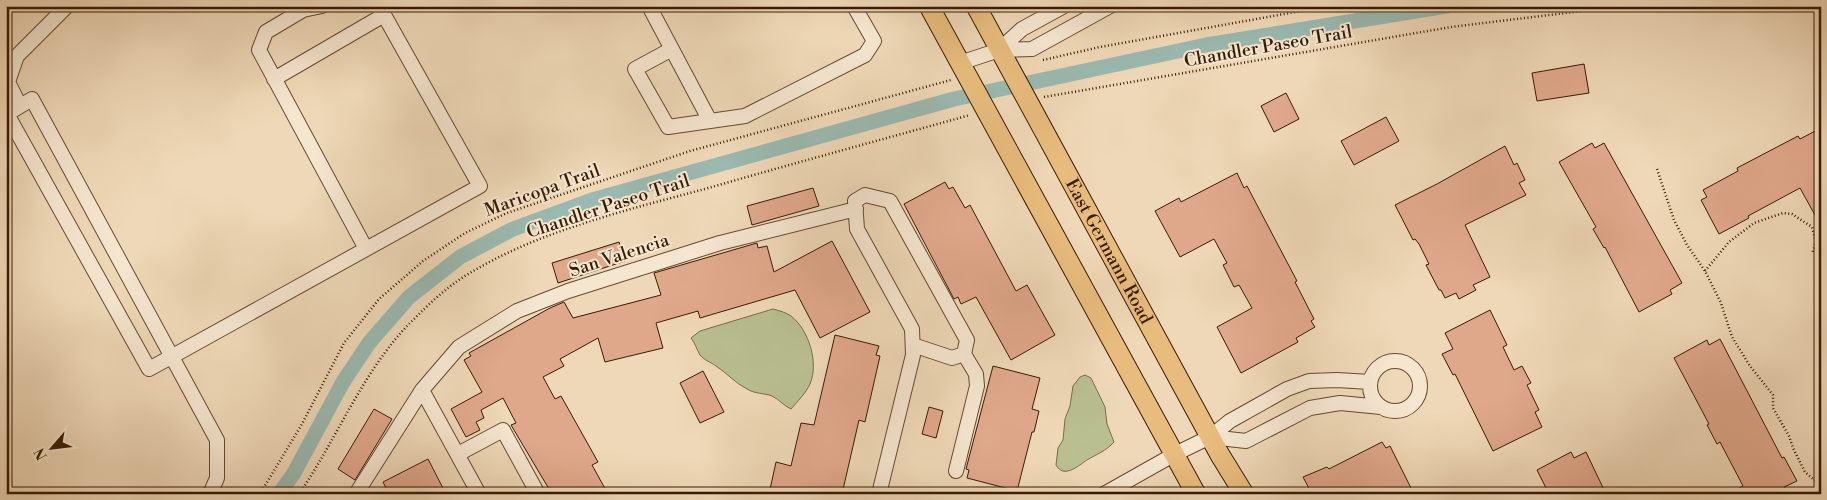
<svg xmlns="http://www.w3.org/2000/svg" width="1827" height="500" viewBox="0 0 1827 500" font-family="'Libre Bodoni',serif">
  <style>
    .green { fill: #b9bf8f; stroke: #786d4a }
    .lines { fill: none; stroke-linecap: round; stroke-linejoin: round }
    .canal { stroke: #9ab9b0; stroke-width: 15 }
    .building { fill: #e0a88b; stroke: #381b04 }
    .minor-casing { stroke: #664a31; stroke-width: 16 }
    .major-casing { stroke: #381b04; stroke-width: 21 }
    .path { stroke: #381b04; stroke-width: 2.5; stroke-dasharray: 1 2.5; stroke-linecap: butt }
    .minor { stroke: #f5e6d0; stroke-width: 14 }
    .major { stroke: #e8bc7c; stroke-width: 19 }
    .labels { text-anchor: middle; stroke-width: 4; stroke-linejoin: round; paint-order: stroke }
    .street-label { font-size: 18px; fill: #381b04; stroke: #f5e6d0 }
  </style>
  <rect width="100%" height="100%" fill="#efd8b7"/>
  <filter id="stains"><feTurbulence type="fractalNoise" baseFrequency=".004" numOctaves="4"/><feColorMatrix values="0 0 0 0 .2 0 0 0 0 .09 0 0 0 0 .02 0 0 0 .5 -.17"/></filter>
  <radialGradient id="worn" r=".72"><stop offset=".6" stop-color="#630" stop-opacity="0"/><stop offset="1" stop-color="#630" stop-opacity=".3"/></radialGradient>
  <path class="green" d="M773,309C780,311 785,312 791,316C809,330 819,363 810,384C806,393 797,402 791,409C784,406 780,400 772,396C764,393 755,394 747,389C735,383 727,373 716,366C711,362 705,361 700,355C697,350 695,343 691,338L700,331Z
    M1085,375L1091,378L1105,407L1107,424L1114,442C1106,451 1097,454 1087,460C1078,466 1064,479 1056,465L1058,448L1063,440L1065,419L1070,406L1073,386L1080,377Z"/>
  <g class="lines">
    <path class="canal" d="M279,494L294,473L343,382L369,343L409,297L460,257L513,229L592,200L954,99L1206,45L1447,6"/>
  </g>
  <path class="building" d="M1584,64L1589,93L1537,101L1532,73Z
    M1286,93L1299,119L1274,132L1261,106Z
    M1386,117L1399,141L1354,165L1341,141Z
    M1821,128V226L1800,188L1748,216L1749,218L1719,234L1701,200L1707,197L1703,190L1738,171L1737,168L1798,136L1800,139Z
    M1592,143L1595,148L1604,143L1682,283L1670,290L1672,294L1639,312L1605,247L1604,248L1593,229L1596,227L1559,162Z
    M1505,146L1514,165L1517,163L1525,180L1519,183L1526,195L1465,225L1490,277L1473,285L1476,290L1459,299L1456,293L1445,298L1441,290H1439L1426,265L1429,264L1419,244L1415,239L1413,240L1395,205L1437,184Z
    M1237,173L1244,188L1247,186L1297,281L1295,282L1314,319L1311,321L1315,327L1296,338L1298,342L1241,373L1217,327L1252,308L1239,285L1234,287L1223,265L1227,263L1214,239L1180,257L1155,211L1179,198L1181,202Z
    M945,182L949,189L953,187L965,208L970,205L1016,291L1027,285L1055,335L1011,360L976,297L961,304L958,297L954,299L904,204Z
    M813,188L819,206L752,225L747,206Z
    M832,241L870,312L820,338L795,290L700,318L698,311L656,323L663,348L605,362L598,338L560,359L564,366L543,377L555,399L561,396L598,462L592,465L608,494H552L511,425L516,423L503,398L481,410L484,418L476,422L480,430L466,437L451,409L482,392L464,360L471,356L469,353L550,308L564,302L573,318L661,295L654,273L757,243L758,248L767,246L774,272Z
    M619,242L625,261L558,283L552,263Z
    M1490,310L1507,345L1503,347L1514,370L1522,366L1531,383L1527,385L1539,410L1535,412L1542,427L1493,451L1455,374L1453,375L1442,354L1453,349L1445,333Z
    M835,335L879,346L876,355L880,356L865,422L859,420L842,494H769L776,462L791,466L801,423L814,425Z
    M1720,339L1782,458L1784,457L1797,481L1784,487L1788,494H1727L1743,486L1720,442L1717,444L1707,425L1709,424L1674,358L1707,340L1709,345Z
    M993,366L1040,378L1032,409L1039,411L1034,432H1032L1017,491L967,478L969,470L966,469Z
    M703,371L724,412L700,423L680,383Z
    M929,407L943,411L936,438L922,434Z
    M374,409L392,419L355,480L338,469Z
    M1382,442L1386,448L1390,446L1414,494H1312L1303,477L1327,467L1329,469Z
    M1571,452L1574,458L1586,452L1606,494H1549L1537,470Z
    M428,459L446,494H389L383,482Z"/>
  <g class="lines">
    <g class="minor-casing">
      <path id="minor" d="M302,6L303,10L266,32L259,50L366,249
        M649,6L710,121
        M303,10L322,6
        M672,49L635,69L668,127L745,116L865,55L874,41L854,6
        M999,50L1022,29L1064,6
        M960,63L999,50L1032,49L1110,6
        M274,79L384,15
        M20,106L8,82L17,56L67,6
        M1370 386a25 25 0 1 1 50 0a25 25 0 1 1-50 0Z
        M422,390L479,494
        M1210,437L1246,441L1310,408L1340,403L1381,407
        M458,454L503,430L538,494
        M956,471L977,386L976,374L964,354
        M210,494L217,478V440L32,99L7,114L149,369L171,357L480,186L379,6
        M356,494L422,390L459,347L517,311L568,291L720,243L856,209
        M879,494L913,355L912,329L857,229L855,201L865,195L890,201L967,340L964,354L952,358L913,345
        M1104,494L1175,454L1210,437L1230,421L1287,389L1309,381L1337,380L1370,382"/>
    </g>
    <g class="major-casing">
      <g id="major">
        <path d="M929,6L1196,494"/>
        <path id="s1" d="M976,6L1220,455L1244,494"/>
      </g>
    </g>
    <path class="path" d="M1043,60L1100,47L1329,6
      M1044,97L1451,27L1623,6
      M1657,169L1674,220L1687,245L1705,271L1721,303L1732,337L1750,366L1773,395V408L1789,436L1793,448L1805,472L1818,483L1821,489
      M1705,271L1729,242L1754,223L1783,213L1792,214L1812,227L1816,242L1812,254
      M259,494L266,484L302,424L344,343L379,299L423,261L465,233L507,213L690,151L951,80
      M299,494C339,436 364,367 415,318C430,303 446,288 465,276C539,230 628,210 712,187C798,162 884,139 970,115"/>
    <use href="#minor" class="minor"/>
    <use href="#major" class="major"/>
  </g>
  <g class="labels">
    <g class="street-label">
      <text transform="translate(1268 46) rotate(-10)" y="6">Chandler Paseo Trail</text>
      <text transform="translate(542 190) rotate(-20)" y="6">Maricopa Trail</text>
      <text transform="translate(608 206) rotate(-18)" y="6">Chandler Paseo Trail</text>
      <text dy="6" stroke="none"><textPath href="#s1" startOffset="279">East Germann Road</textPath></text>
      <text transform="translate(619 255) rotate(-18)" y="6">San Valencia</text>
    </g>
  </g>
  <rect width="1827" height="500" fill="none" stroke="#efd8b7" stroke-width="25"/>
  <rect x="8" y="8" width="1812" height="485" fill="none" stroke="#381b04" stroke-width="2.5"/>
  <rect x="12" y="12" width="1802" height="475" fill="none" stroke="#381b04"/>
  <g transform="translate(52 448) rotate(242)" stroke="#f5e6d0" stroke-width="4" paint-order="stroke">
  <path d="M0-4L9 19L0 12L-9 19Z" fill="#381b04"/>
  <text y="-8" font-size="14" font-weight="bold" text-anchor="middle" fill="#381b04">N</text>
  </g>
  <rect width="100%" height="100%" filter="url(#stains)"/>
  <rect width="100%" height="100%" fill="url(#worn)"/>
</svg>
